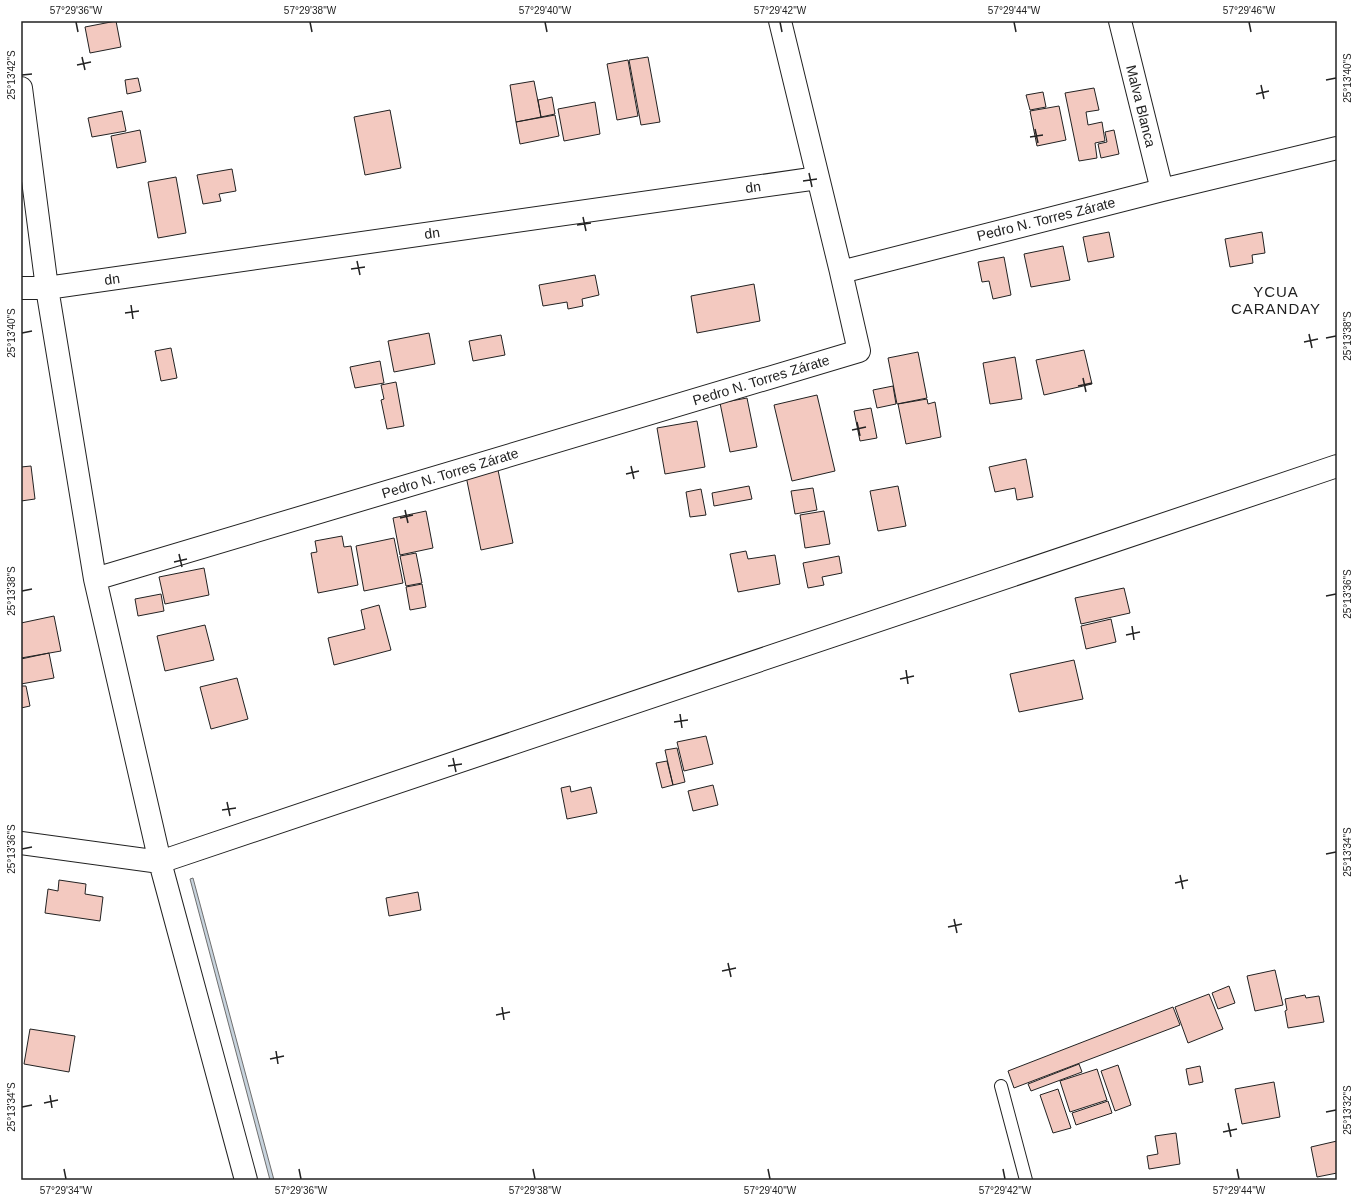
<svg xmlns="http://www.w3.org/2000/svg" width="1358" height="1201" viewBox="0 0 1358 1201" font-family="Helvetica,sans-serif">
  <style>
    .water { fill: #c7d3dd; stroke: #6f6f6f }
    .building { fill: #f3c9c0; stroke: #222 }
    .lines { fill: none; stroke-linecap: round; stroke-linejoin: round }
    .service-casing { stroke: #222; stroke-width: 14 }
    .minor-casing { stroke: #222; stroke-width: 24 }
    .service { stroke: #fff; stroke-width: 12 }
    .minor { stroke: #fff; stroke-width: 22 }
    .ticks { fill: none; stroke: #222; stroke-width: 1.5 }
    .labels { text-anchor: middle; stroke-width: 3; stroke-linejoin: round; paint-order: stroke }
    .street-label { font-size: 14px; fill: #222; stroke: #fff }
    .neighbourhood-label { font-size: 15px; letter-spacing: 1px; fill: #222; stroke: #fff }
    .neatline { fill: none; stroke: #222; stroke-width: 1.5 }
    .ticks-label { font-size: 10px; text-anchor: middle; fill: #222 }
  </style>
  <rect width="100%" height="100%" fill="#fff"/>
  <path class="water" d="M193,878L274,1180H270L190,879Z"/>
  <path class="building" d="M116,21L121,47L90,53L85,27Z
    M648,57L660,122L641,125L629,60Z
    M628,60L638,116L617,120L607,64Z
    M138,78L141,91L127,94L125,80Z
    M534,81L541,117L516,122L510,85Z
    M1094,88L1099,110L1086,112L1088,125L1102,122L1105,141L1095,143L1097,158L1079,161L1065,93Z
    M1043,92L1046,107L1030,110L1026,95Z
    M552,97L555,114L541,117L538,100Z
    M595,102L600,134L564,141L558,109Z
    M1059,106L1066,140L1037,146L1030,111Z
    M390,110L401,168L365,175L354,117Z
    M122,111L126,131L92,137L88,118Z
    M555,115L559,136L520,144L516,122Z
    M140,130L146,162L117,168L111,136Z
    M1114,130L1119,154L1101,158L1098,144L1107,142L1105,132Z
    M232,169L236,191L219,194L221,201L203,204L197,175Z
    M176,177L186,233L158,238L148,182Z
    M1109,232L1114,257L1088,262L1083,237Z
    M1262,232L1265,253L1252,255L1253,263L1230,267L1225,239Z
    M1063,246L1070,280L1031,287L1024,254Z
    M1004,257L1011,295L993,299L989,281L982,282L978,262Z
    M595,275L599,295L582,299L583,306L568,309L567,302L543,306L539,285Z
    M754,284L760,321L697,333L691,296Z
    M429,333L435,364L394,372L388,341Z
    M501,335L505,355L473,361L469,341Z
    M171,348L177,378L161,381L155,351Z
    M1084,350L1092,384L1044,395L1036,360Z
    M918,352L927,398L897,404L888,358Z
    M1015,357L1022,399L990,404L983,363Z
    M380,361L384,383L355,388L350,367Z
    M396,382L404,426L387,429L381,400L384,399L381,385Z
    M893,386L896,404L877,408L873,390Z
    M817,395L835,471L792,481L774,405Z
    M747,398L757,447L730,452L720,403Z
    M927,399L928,404L935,402L941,437L906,444L898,404Z
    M871,408L877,438L860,441L854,411Z
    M697,421L705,467L665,474L657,428Z
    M1026,459L1033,497L1017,500L1015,488L995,492L989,467Z
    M31,466L35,499L21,501V467Z
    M498,470L513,543L481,550L466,476Z
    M749,486L752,499L714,506L712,493Z
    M898,486L906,526L878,531L870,491Z
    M813,488L817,510L795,514L791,491Z
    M701,489L706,515L690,517L686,492Z
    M426,511L433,548L400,555L393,518Z
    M824,511L830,544L805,548L800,515Z
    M342,536L344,547L351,546L358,585L318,593L311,553L317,552L315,541Z
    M394,538L403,583L364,591L356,546Z
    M746,551L748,559L775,555L780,584L738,592L730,554Z
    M416,553L422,583L406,586L400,556Z
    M839,556L842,573L822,577L824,585L808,588L803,563Z
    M204,568L209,595L165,604L159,577Z
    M422,584L426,607L410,610L406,587Z
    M1124,588L1130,613L1081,624L1075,598Z
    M161,594L164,611L138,616L135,599Z
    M379,605L391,650L334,665L328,638L365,629L361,610Z
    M54,616L61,651L21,658V623Z
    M1111,619L1116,642L1086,649L1081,626Z
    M205,625L214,660L165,671L157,636Z
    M49,653L54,678L21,684V659Z
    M1074,660L1083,699L1019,712L1010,674Z
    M237,678L248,719L211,729L200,687Z
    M21,686H26L30,706L21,708Z
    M706,736L713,764L684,771L677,742Z
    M677,748L685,782L673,785L665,750Z
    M667,761L673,785L662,788L656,763Z
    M713,785L718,805L693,811L688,791Z
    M570,786L571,792L591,787L597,813L567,819L561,788Z
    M59,880L86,884L85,894L103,897L100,921L45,913L48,889L58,891Z
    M418,892L421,910L389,916L386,898Z
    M1275,970L1283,1005L1255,1011L1247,976Z
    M1229,986L1235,1003L1218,1009L1212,993Z
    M1209,994L1223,1029L1188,1043L1175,1007Z
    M1305,995L1306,998L1319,996L1324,1022L1288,1028L1285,1011L1287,1010L1285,999Z
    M1173,1007L1180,1025L1014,1088L1008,1071Z
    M30,1029L75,1036L69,1072L24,1064Z
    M1079,1064L1082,1072L1031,1091L1028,1084Z
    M1118,1065L1131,1105L1115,1111L1101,1071Z
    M1200,1066L1203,1082L1189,1085L1186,1069Z
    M1097,1069L1107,1100L1070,1112L1060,1081Z
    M1274,1082L1280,1117L1242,1124L1235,1089Z
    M1058,1089L1071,1128L1053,1133L1040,1095Z
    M1108,1101L1112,1113L1076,1125L1072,1113Z
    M1176,1133L1180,1164L1149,1169L1147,1156L1158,1154L1155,1136Z
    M1337,1141V1173L1317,1177L1311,1147Z"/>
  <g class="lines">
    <g class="service-casing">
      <path id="service" d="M1001,1086L1026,1180"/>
    </g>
    <g class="minor-casing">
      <path id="minor" d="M780,21L841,272
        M1120,21L1162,190
        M21,88L47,288L95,579L160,862L246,1180
        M21,288H47L818,178
        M95,579L859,351L841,272L1162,190L1337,148
        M21,843L160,862L1337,466"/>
    </g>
    <use href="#service" class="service"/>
    <use href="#minor" class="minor"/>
  </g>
  <path class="ticks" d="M76,22L78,32M310,22L312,32M545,22L547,32M780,22L782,32M1014,22L1016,32M1249,22L1251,32M82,57L85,70M77,65L91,62M22,75L32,74M1326,80L1336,78M1261,85L1264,99M1256,94L1269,91M1035,129L1038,143M1030,137L1043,135M809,173L812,187M803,181L817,179M583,217L586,231M577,225L591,223M357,261L360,275M351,269L365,267M131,305L133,319M125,313L139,311M22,333L32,331M1309,334L1312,348M1326,338L1336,336M1304,342L1318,339M1083,378L1086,392M1078,386L1092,383M857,422L860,436M852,430L866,427M631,466L634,479M626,474L639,471M405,510L408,523M400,518L413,515M179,554L182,567M174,562L187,559M22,591L32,589M1326,596L1336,594M1132,626L1134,640M1126,635L1140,632M906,670L908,684M900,679L914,676M680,714L682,728M674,722L688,720M453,758L456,772M448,766L462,764M227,802L230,816M222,810L236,808M22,849L32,847M1326,854L1336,852M1180,875L1183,889M1175,883L1188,880M954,919L957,933M948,927L962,924M728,963L731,977M722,971L736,968M502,1007L504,1020M496,1015L510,1012M276,1051L278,1064M270,1059L284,1056M50,1095L52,1108M44,1103L58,1100M22,1107L32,1105M1326,1112L1336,1110M1228,1123L1231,1137M1223,1132L1237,1129M64,1169L66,1179M299,1169L301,1179M533,1169L535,1179M768,1169L770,1179M1003,1169L1005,1179M1237,1169L1239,1179"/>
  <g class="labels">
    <g class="street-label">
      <text transform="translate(1141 106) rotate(76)" y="5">Malva Blanca</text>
      <text transform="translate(753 187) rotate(-8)" y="5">dn</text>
      <text transform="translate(1046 219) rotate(-14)" y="5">Pedro N. Torres Zárate</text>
      <text transform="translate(432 233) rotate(-8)" y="5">dn</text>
      <text transform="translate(112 279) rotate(-8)" y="5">dn</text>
      <text transform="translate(761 380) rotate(-17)" y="5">Pedro N. Torres Zárate</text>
      <text transform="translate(450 473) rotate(-17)" y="5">Pedro N. Torres Zárate</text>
    </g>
    <g class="neighbourhood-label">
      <text x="1276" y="297">YCUA<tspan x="1276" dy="17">CARANDAY</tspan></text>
    </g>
  </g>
  <rect width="1358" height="1201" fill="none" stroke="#ffffff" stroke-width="44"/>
  <rect x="22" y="22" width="1314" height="1157" class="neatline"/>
  <g class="ticks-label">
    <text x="76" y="14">57°29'36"W</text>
    <text x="310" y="14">57°29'38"W</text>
    <text x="545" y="14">57°29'40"W</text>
    <text x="780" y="14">57°29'42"W</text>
    <text x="1014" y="14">57°29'44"W</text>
    <text x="1249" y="14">57°29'46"W</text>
    <text transform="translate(11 75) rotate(-90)" y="4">25°13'42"S</text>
    <text transform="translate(1347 78) rotate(-90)" y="4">25°13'40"S</text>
    <text transform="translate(11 333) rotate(-90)" y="4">25°13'40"S</text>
    <text transform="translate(1347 336) rotate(-90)" y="4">25°13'38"S</text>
    <text transform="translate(11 591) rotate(-90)" y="4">25°13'38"S</text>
    <text transform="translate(1347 594) rotate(-90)" y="4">25°13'36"S</text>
    <text transform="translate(11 849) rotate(-90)" y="4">25°13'36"S</text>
    <text transform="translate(1347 852) rotate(-90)" y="4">25°13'34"S</text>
    <text transform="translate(11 1107) rotate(-90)" y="4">25°13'34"S</text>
    <text transform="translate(1347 1110) rotate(-90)" y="4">25°13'32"S</text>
    <text x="66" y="1194">57°29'34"W</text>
    <text x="301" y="1194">57°29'36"W</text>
    <text x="535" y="1194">57°29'38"W</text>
    <text x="770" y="1194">57°29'40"W</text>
    <text x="1005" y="1194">57°29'42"W</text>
    <text x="1239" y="1194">57°29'44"W</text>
  </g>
</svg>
